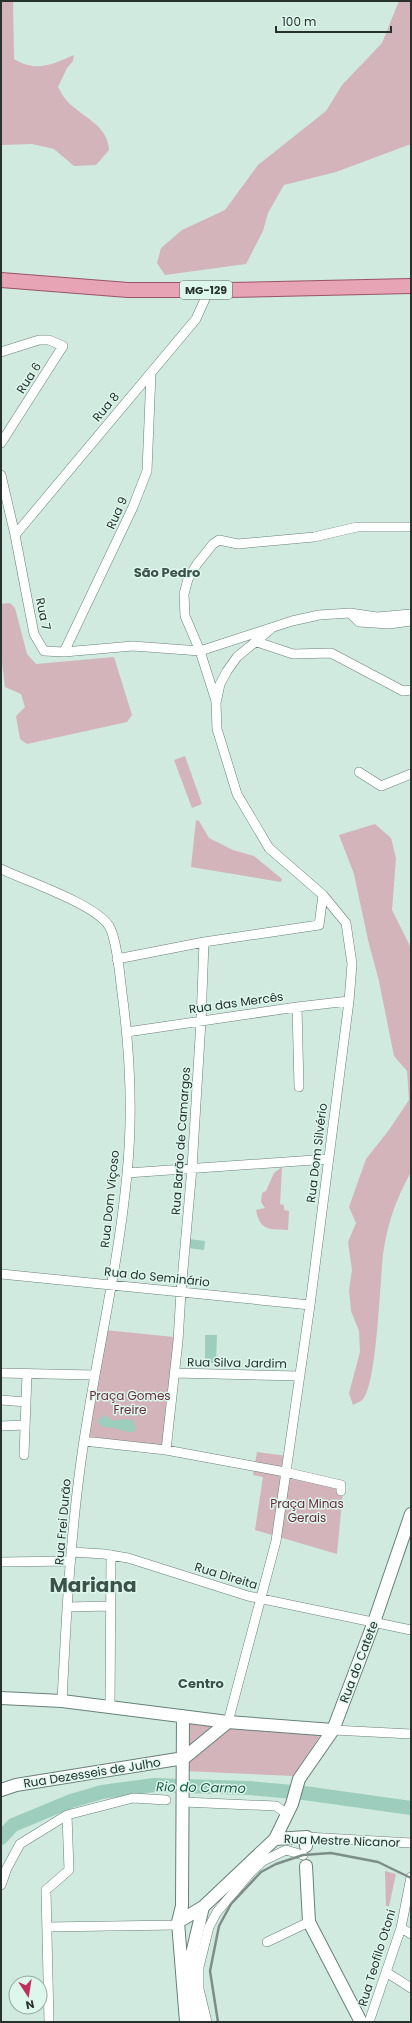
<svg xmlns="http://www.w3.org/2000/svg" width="412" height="2023" viewBox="0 0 412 2023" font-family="Poppins,sans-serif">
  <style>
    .green { fill: #d2b4ba }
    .water { fill: #9dcebd }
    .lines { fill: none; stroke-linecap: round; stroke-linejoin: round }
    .river { stroke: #9dcebd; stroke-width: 14 }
    .street-casing { stroke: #698078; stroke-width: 10 }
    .secondary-casing { stroke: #698078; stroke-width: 14 }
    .primary-casing { stroke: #995466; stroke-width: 16 }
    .street { stroke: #fff; stroke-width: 9 }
    .secondary { stroke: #fff; stroke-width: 12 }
    .primary { stroke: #e6a4b5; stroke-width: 14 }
    .rail { stroke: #7c8e88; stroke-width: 2.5 }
    .labels { text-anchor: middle; stroke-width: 3; stroke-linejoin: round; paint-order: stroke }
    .shield { fill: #ddf7ed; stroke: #5e6c67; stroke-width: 1 }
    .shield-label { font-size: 11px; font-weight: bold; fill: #27312e }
    .street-label { font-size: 12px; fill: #27312e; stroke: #ddf7ed }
    .park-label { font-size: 12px; fill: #682d3d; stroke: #ddf7ed }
    .neighbourhood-label { font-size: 13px; font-weight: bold; fill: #3b514a; stroke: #ddf7ed }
    .water-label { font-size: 13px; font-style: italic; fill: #1a5948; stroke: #ddf7ed }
    .town-label { font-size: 20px; font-weight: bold; fill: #3b514a; stroke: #ddf7ed }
  </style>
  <rect width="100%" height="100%" fill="#d0eae0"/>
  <path class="green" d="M1,1H13L14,59C36,73 53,64 74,55L73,61L67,68L58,87C61,92 63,97 67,101C82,117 108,125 109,150L96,165L74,166L54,149L32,144L1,145Z
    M399,1H411V144L336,172L284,185L268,213L263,231L246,264L165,275L157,263L161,248L182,230L225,210L258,165L326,111L342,85L382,43Z
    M10,603L15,608L27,654L36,664L114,657L132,715L127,722L27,744L20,739L16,716L25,707L21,694L5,687L1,653V604Z
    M185,756L202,804L192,808L174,760Z
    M196,820L199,821L209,838L233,850L254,856L282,879L281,882L191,867Z
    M375,824L391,838L396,858L392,910L411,948V1172C396,1199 387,1224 383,1255C380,1280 377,1384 363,1399C361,1402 356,1403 353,1405L349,1393L360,1352L359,1331L351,1311L349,1290L352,1270L348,1242L356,1223L349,1207L366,1159L389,1130L409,1100L407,1071L394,1056L379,981L368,940L354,874L339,835Z
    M282,1167L280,1204L284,1205V1210L289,1211L288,1230C269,1229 260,1231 256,1210L265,1208L261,1202L262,1193L266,1191L274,1173Z
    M105,1330L174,1337L164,1448L85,1436Z
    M257,1452L287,1456L285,1476L344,1480L337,1554L255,1530L263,1477L253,1475Z
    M184,1720L321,1734L293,1776L184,1771Z
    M385,1871L396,1874L389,1906H386Z"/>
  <path class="water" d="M189,1239L205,1241L204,1250L188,1248Z
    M205,1335H217L216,1363H205Z
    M105,1415L113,1421L124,1419L133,1420L136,1428L134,1432C124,1433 116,1426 102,1427L97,1421Z"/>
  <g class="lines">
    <path class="river" d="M1,1838L13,1825L71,1801L102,1792L154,1785L249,1788L304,1793L411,1808"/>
    <g class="street-casing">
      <path id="street" d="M1,352L39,340H49L63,346L1,443
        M1,475L15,535L34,634L44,651L64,652L133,646L200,651L292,621L319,615L350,613L377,617L411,614
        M15,535L196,319L209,290
        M350,613L359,622L389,624L411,621
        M257,642L293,654L331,653L403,691L411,690
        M64,652L133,507L147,471L151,373
        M216,701L200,651L185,616L184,594L188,579L197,564L213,544L219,540L238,544L314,537L357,527H411
        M359,772L381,786L411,774
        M1,869C26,881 95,904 109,926C117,939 120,977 122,993C130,1052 133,1114 127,1174C118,1271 94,1365 81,1461C70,1541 66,1621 62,1701
        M117,959L204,942L319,925L323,895
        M297,1007L299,1087
        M127,1032L297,1007L349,1001
        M127,1173L328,1159
        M1,1274L310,1305
        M1,1373L94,1375
        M175,1373L298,1376
        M1,1400L26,1402
        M1,1426L25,1425
        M84,1441L166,1450L285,1472L341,1485V1491
        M166,1450L178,1341L181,1292L192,1168L201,1021L204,942
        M24,1455L27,1374
        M72,1552L104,1554L128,1558L248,1596L411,1630
        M1,1562L71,1561
        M67,1607L110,1606
        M110,1708L111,1555
        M228,1722L276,1541L310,1305L349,1001L352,964L346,923L323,895L269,848L237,794L217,729L216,703L220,684L227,671L237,657L272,628
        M333,1730L411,1734
        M184,1802L276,1806L287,1814
        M307,1837L411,1843
        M1,1885L7,1868L20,1844L67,1815L133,1798L166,1800
        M47,1927L175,1925L178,1922
        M401,1928L411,1934
        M267,1942L309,1922
        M386,1972L411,1988
        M49,2022L46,1890L69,1870L67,1815
        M207,2022L199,1989V1967L209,1927L217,1912L250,1873L263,1861L286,1850L303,1855
        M369,2022L401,1928L411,1877"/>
    </g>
    <g class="secondary-casing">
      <path id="secondary" d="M1,1698L62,1701L228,1722L333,1730
        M183,1716L182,1906L178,1922L186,2022
        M1,1790L16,1785L184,1758L228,1722
        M275,1839L292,1804L299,1779L333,1730L374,1622L411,1514
        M306,1866L309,1922L361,2022
        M178,1922L203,1907L275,1839L307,1837L306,1846
        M198,2022L191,1958L203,1907"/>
    </g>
    <g class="primary-casing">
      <path id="primary" d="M1,280L128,290H228L411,286"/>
    </g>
    <use href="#street" class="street"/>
    <use href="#secondary" class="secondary"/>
    <use href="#primary" class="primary"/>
    <path class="rail" d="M218,2022L210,1971L219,1926L231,1904L261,1872L276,1864L303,1855L331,1853L378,1862L411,1878"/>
  </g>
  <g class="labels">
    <rect class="shield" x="180" y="281" width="52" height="18" rx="3"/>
    <g class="shield-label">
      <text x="206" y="294">MG-129</text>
    </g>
    <g class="street-label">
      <text transform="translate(29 378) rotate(-57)" y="4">Rua 6</text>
      <text transform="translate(106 407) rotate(-50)" y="4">Rua 8</text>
      <text transform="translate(117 513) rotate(-66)" y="4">Rua 9</text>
      <text transform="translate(43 614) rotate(78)" y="4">Rua 7</text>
      <text transform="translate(236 1003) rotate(-8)" y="4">Rua das Mercês</text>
      <text transform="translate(181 1141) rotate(-86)" y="4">Rua Barão de Camargos</text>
      <text transform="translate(317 1153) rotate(-83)" y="4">Rua Dom Silvério</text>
      <text transform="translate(110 1199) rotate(-84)" y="4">Rua Dom Viçoso</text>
      <text transform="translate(157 1277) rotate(6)" y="4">Rua do Seminário</text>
      <text transform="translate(237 1363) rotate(1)" y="4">Rua Silva Jardim</text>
      <text transform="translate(63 1522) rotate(-85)" y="4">Rua Frei Durão</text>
      <text transform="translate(226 1576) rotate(17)" y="4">Rua Direita</text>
      <text transform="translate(359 1662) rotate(-69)" y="4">Rua do Catete</text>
      <text transform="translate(92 1773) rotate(-9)" y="4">Rua Dezesseis de Julho</text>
      <text transform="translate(342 1841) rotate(2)" y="4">Rua Mestre Nicanor</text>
      <text transform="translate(377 1958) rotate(-73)" y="4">Rua Teofilo Otoni</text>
    </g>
    <g class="park-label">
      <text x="130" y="1400">Praça Gomes<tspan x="130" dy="14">Freire</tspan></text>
      <text x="307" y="1508">Praça Minas<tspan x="307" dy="14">Gerais</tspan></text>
    </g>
    <g class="neighbourhood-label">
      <text x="167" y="577">São Pedro</text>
      <text x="201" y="1688">Centro</text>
    </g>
    <g class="water-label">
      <text transform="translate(201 1787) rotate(1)" y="5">Rio do Carmo</text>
    </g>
    <g class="town-label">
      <text x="93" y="1592">Mariana</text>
    </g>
  </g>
  <rect width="412" height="2023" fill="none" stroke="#27312e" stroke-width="4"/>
  <g transform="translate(28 1995) rotate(168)"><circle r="19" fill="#ddf7ed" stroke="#94a8a1"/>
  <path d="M0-3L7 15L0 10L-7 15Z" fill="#be3060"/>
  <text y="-6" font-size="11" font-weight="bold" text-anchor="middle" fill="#27312e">N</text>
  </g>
  <path d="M276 26v6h115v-6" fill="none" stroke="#27312e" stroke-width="2"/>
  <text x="282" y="26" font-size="12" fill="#27312e" stroke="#ddf7ed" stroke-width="3" paint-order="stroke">100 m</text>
</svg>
